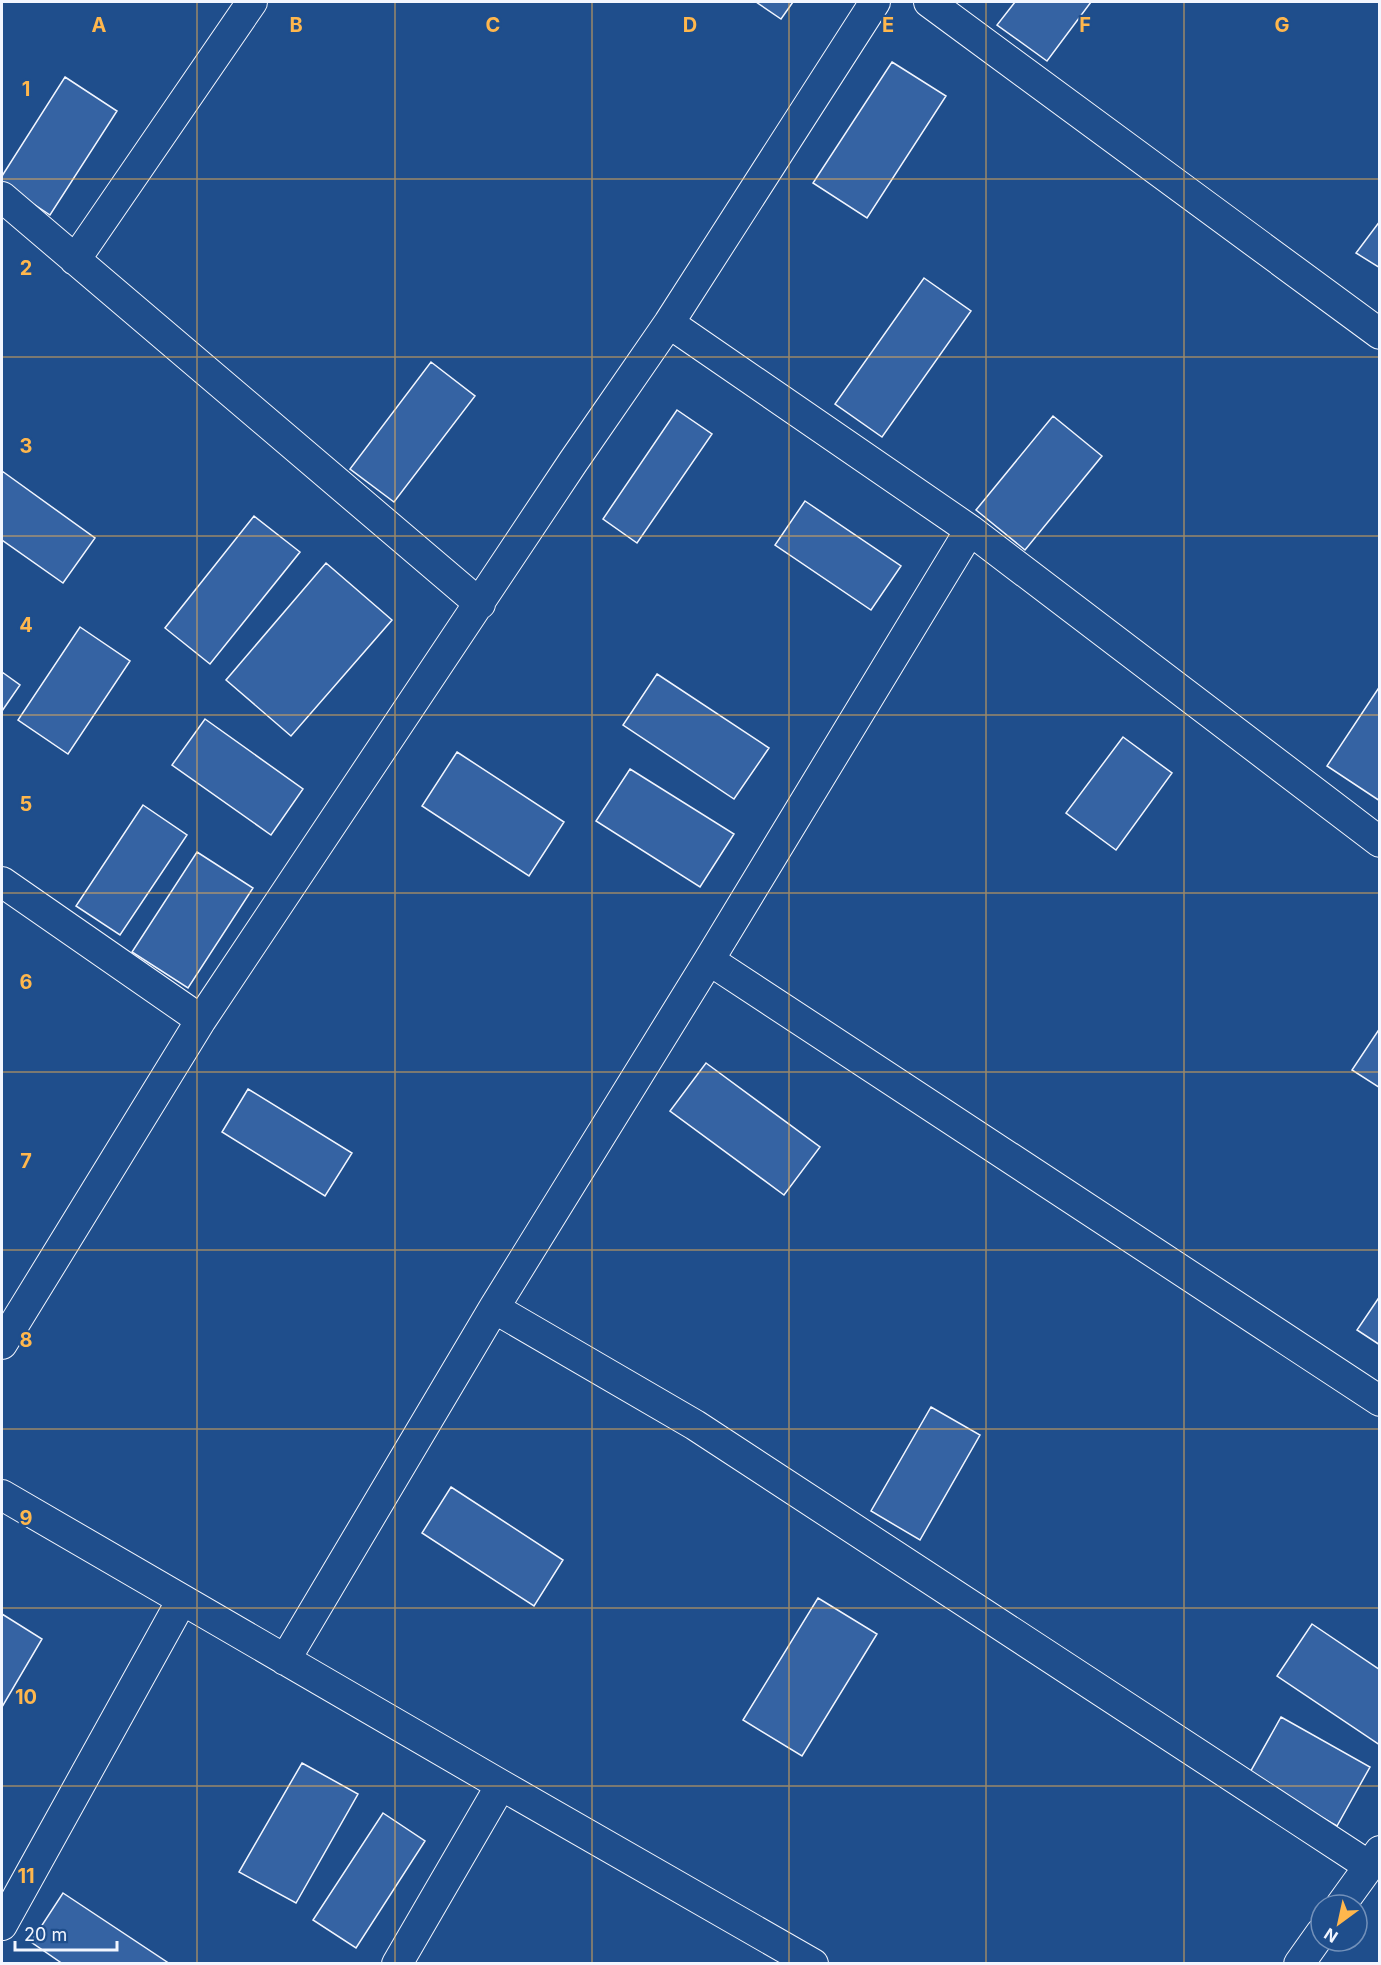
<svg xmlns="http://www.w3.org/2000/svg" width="1381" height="1965" viewBox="0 0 1381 1965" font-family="Inter,sans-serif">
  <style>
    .building { fill: #3563a3; stroke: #f2f6ff; stroke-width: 1.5 }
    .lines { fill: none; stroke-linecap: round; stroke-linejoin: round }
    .minor-casing { stroke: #f2f6ff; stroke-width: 32 }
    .minor { stroke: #1f4e8c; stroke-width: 30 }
    .grid { fill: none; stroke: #ffb74d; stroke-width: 1.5; stroke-opacity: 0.55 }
    .grid-label { font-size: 20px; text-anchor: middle; font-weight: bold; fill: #ffb74d; stroke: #1f4e8c; stroke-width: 4.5; stroke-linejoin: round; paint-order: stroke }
  </style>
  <rect width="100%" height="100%" fill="#1f4e8c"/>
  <path class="building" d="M756,2H793L781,19Z
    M1015,2H1091L1047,61L997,25Z
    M892,62L946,96L867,218L813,183Z
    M65,77L117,111L50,215L2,183V176Z
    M1380,221V268L1356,253Z
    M924,278L971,311L882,437L835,404Z
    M431,362L475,396L394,502L350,469Z
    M677,410L712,434L637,543L603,519Z
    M1053,416L1102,456L1025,550L976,510Z
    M2,471L95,538L63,583L2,540Z
    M805,501L901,566L871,610L775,545Z
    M254,516L300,552L210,664L165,628Z
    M326,563L392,620L291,736L226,680Z
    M80,627L130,661L68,754L18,720Z
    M2,672L20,685L2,711Z
    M657,674L769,748L734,799L623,725Z
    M1380,686V801L1327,766Z
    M205,719L303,789L271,835L172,765Z
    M1123,737L1172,773L1116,850L1066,813Z
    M457,752L564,822L529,876L422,806Z
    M630,769L734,834L700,887L596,821Z
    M143,805L187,835L120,935L76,906Z
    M197,852L253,888L188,988L132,952Z
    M1380,1028V1088L1352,1070Z
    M706,1063L820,1147L784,1195L670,1111Z
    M248,1089L352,1153L325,1196L222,1132Z
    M1380,1296V1345L1357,1330Z
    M931,1407L980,1435L920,1540L871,1511Z
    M451,1487L563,1560L534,1606L422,1533Z
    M818,1598L877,1634L802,1756L743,1720Z
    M2,1614L42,1639L2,1707Z
    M1312,1624L1380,1670V1745L1277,1676Z
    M1281,1717L1370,1767L1337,1826L1248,1776Z
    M302,1763L358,1794L296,1903L239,1872Z
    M383,1813L425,1841L356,1948L313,1920Z
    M63,1893L170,1964H63L31,1942Z"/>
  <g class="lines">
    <g class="minor-casing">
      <path id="minor" d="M929,2L1380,334
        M2,197L480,604
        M75,260L252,2
        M669,323L970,530L1380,842
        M970,530L709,960L494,1308L695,1425L1369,1866
        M2,882L201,1020
        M709,960L1380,1401
        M2,1344L201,1020L573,462L669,323L875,2
        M2,1495L501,1785L813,1964
        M285,1660L494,1308
        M1341,1905L1380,1851
        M2,1925L182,1600
        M397,1964L501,1785
        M1299,1964L1321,1933"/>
    </g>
    <use href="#minor" class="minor"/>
  </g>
  <path class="grid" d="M197,2V1964M395,2V1964M592,2V1964M789,2V1964M986,2V1964M1184,2V1964M2,179H1380M2,357H1380M2,536H1380M2,715H1380M2,893H1380M2,1072H1380M2,1250H1380M2,1429H1380M2,1608H1380M2,1786H1380"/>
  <g class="grid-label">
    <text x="99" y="32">A</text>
    <text x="296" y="32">B</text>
    <text x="493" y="32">C</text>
    <text x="690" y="32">D</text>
    <text x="888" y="32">E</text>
    <text x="1085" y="32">F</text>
    <text x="1282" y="32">G</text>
    <text x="26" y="96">1</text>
    <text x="26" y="275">2</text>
    <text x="26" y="453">3</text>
    <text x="26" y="632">4</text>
    <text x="26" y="811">5</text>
    <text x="26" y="989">6</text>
    <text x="26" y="1168">7</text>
    <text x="26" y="1347">8</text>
    <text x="26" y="1525">9</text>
    <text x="26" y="1704">10</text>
    <text x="26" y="1883">11</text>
  </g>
  <rect width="1381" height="1965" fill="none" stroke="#f2f6ff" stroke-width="6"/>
  <g transform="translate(1339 1923) rotate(213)"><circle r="28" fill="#1f4e8c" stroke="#7391ba" stroke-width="1.5"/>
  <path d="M0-4.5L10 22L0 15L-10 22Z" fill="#ffb74d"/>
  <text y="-9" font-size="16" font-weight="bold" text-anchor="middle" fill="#f2f6ff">N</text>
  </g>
  <path d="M15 1941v9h102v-9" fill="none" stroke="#f2f6ff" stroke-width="3"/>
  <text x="24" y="1941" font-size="18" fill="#f2f6ff" stroke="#1f4e8c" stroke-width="4.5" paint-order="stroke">20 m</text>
</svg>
